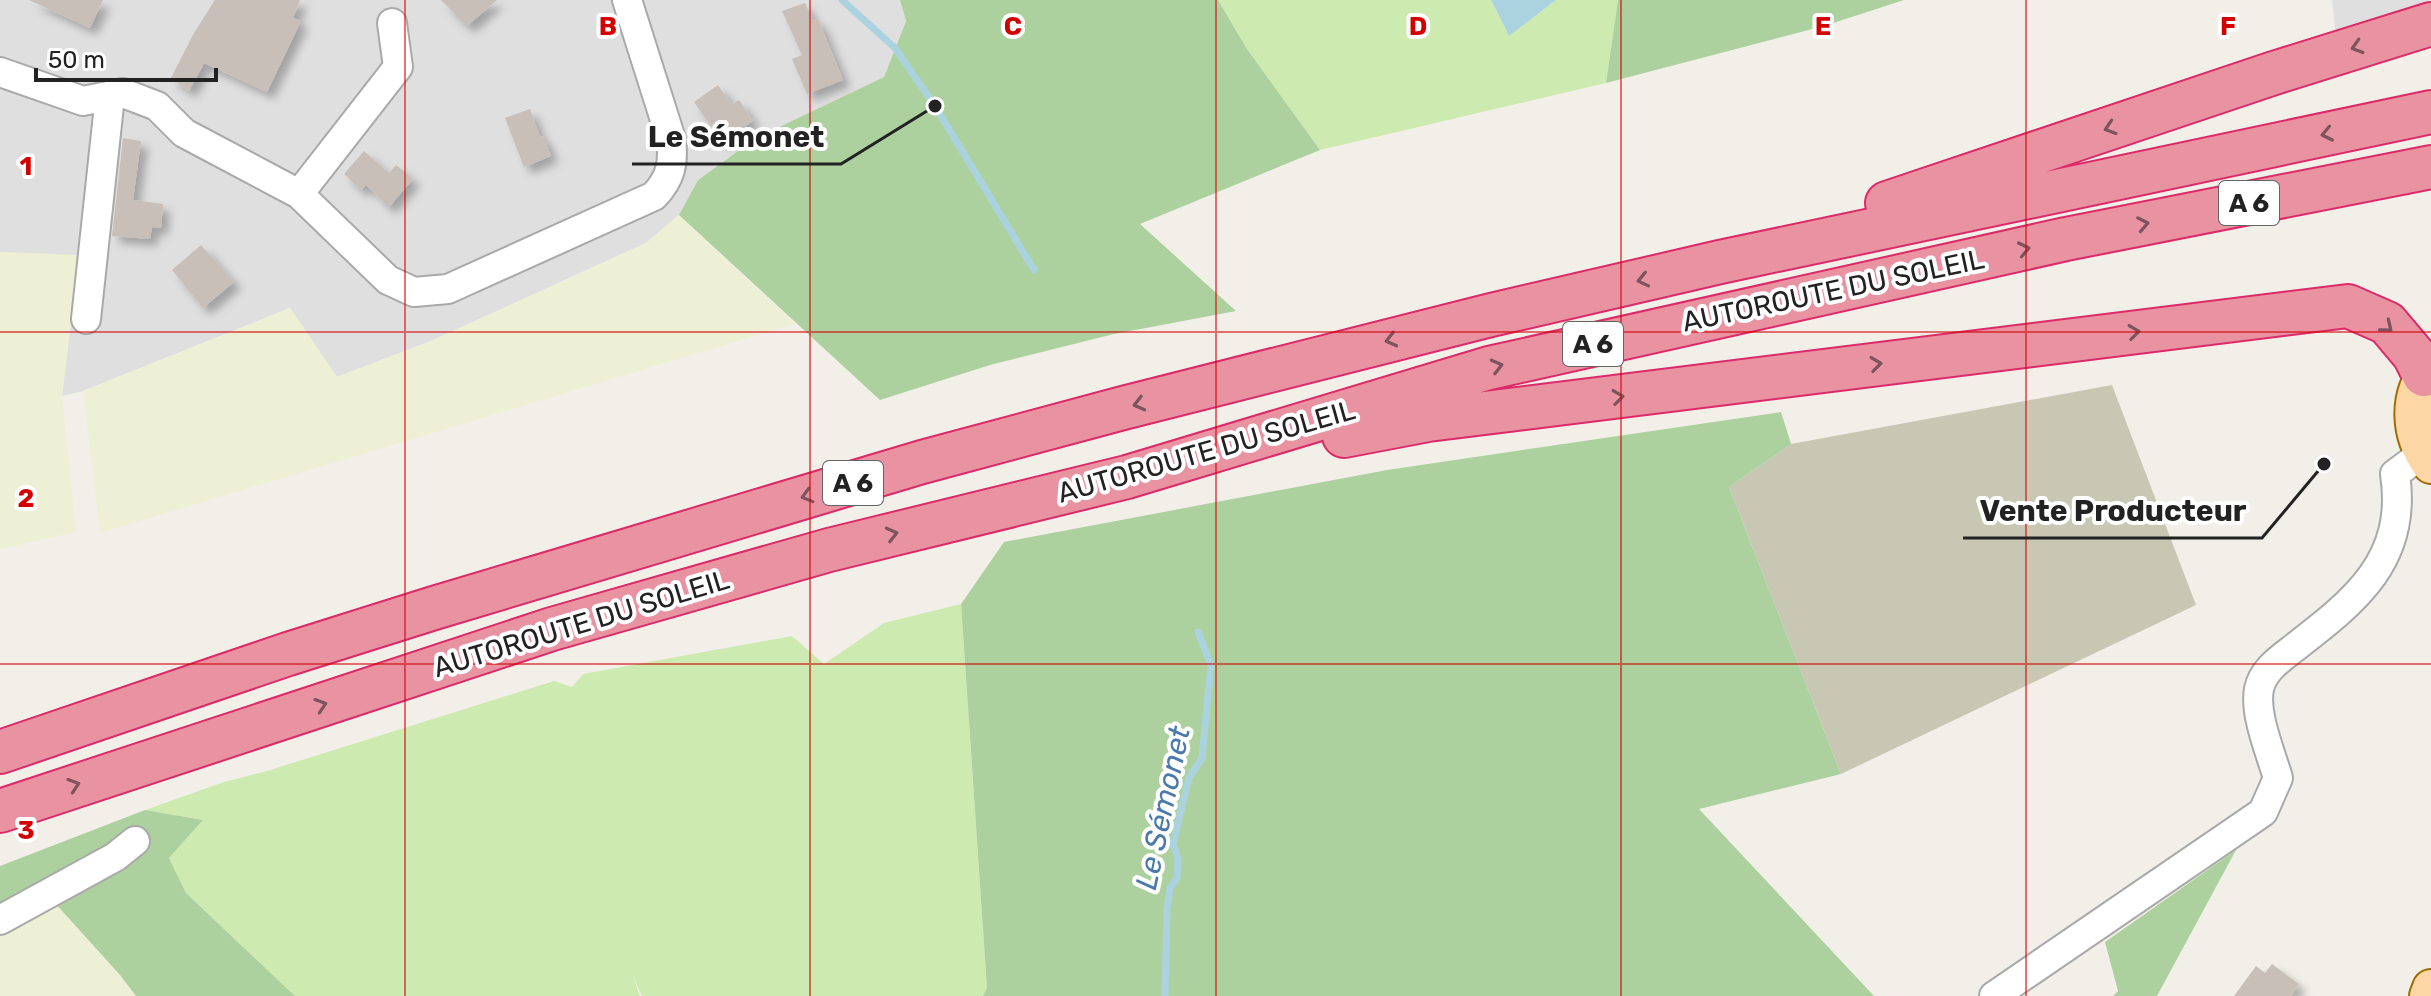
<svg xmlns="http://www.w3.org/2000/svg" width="2431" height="996" viewBox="0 0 2431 996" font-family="Rubik,sans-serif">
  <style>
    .residential { fill: #e0dfdf }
    .construction { fill: #c7c7b4 }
    .farmland { fill: #eef0d5 }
    .grass { fill: #cdebb0 }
    .forest { fill: #add19e }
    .water { fill: #aad3df }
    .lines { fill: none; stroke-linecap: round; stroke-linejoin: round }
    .stream { stroke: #aad3df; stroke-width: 7 }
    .building { fill: #c7bfb8; filter: url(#shadow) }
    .minor-casing { stroke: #a9a9a9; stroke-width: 32 }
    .major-casing { stroke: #a06b00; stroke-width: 40 }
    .highway-casing { stroke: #dc2a67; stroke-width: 46 }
    .minor { stroke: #fff; stroke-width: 28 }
    .major { stroke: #fcd6a4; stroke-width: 36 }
    .highway { stroke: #e892a2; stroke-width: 42 }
    .oneway { stroke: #7b545c }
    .grid { fill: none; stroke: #d40000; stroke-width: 2; stroke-opacity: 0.55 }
    .labels { text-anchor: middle; stroke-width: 8; stroke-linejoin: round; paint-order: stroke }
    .shield { fill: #fff; stroke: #646464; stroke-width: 2 }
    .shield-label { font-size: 26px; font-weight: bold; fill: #222 }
    .street-label { font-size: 28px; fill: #222; stroke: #fff }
    .water-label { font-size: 30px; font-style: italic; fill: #4a7aab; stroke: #fff }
    .grid-label { font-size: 26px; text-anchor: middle; font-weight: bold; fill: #d40000; stroke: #fff; stroke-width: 8; stroke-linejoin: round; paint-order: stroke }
    .leader { fill: none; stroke: #222; stroke-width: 3 }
    .callout-dot { fill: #222; stroke: #fff; stroke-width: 3 }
    .callout-label { font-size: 30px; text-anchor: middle; font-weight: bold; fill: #222; stroke: #fff; stroke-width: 8; stroke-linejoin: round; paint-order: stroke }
  </style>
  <defs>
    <filter id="shadow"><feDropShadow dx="7" dy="7" stdDeviation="4" flood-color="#0004"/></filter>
  </defs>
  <rect width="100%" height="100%" fill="#f2efe9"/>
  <path class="residential" d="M0,0H900L906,20L884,77L756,138L698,180L679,215L646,243L431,341L337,377L290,308L83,391L62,396L79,256L0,252Z
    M2332,0H2431V5L2336,37Z"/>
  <path class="construction" d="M2112,385L2196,605L1841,774L1729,487L1791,444Z"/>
  <path class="farmland" d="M679,215L795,324L100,533L83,391L290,308L337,377L431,341L646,243Z
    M0,252L79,255L62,396L76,532L0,549Z
    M54,902L120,975L136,996H0V935Z"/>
  <path class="grass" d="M1218,0H1491L1509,36L1556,0H1618L1606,83L1320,150L1247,49Z
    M961,604L987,988L983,996H642L633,976L640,996H295L186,893L169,858L203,820L145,810L224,782L267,771L554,681L572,687L583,674L792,636L824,664L884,623Z"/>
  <path class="forest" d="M900,0H1218L1247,49L1320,150L1140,224L1236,311L1114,334L990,365L880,400L679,215L698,180L756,138L884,77L906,21Z
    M1618,0H1904L1824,26L1606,83Z
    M1781,412L1791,444L1729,487L1841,774L1699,809L1874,996H983L987,988L961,604L1004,542L1387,470Z
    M145,810L203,820L169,858L186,893L295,996H136L120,975L54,902L0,935V866Z
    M2236,850L2157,996H2113L2118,991L2105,942Z"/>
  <path class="water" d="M1491,0H1556L1509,36Z"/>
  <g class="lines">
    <path class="stream" d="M842,0L895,48L935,106L1034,270
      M1165,996L1167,910L1170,888L1177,878L1178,858L1173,844L1189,778L1202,758L1211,665L1198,632"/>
  </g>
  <path class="building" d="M29,0H103L90,28Z
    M215,0H300L293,18L301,21L267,92L204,63L189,91L171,78L194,33Z
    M441,0H497L467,26Z
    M805,3L813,21L818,19L843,80L807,94L792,59L802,55L782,11Z
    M718,85L732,105L739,100L753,121L722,142L694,102Z
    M530,109L540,137L543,136L551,156L524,167L505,118Z
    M123,138L141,141L133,200L163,204L161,228L152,227L150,239L112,236Z
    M364,151L389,173L396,165L413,179L389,207L366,185L361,190L344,174Z
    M201,245L234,282L203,308L172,270Z
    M2272,964L2299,984L2291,996H2234L2256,966L2265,973Z"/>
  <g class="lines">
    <g class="minor-casing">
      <path id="minor" d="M0,72L83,101L123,93L157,106L184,133L299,194L388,280L414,292L448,289L654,196C671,178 674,163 671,139L627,0
        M299,194L398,67L392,23
        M86,319L110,96
        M0,920L115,857L135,841
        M1994,996L2263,812L2278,778C2271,754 2254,714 2259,689C2263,670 2280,659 2294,648C2355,601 2408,560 2395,474L2423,453"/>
    </g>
    <g class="major-casing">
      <path id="major" d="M2431,366C2406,396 2409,435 2431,465
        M2428,996L2431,988"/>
    </g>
    <g class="highway-casing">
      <path id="highway" d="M1887,203L2274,73L2431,24
        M1344,436L1428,420L2348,306L2387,323L2414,355L2424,375
        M0,752L288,654L434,608L922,462L1123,408L1491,315L1720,262L2431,112
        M0,811L552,629L829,550L1127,477L1489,368L2066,239L2431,167"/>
    </g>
    <use href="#minor" class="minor"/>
    <use href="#major" class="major"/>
    <use href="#highway" class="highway"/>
  </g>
  <defs><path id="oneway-chevron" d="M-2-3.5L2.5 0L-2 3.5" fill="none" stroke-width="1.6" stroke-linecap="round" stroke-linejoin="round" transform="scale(2)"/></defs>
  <g class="oneway">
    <use href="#oneway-chevron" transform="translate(2357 47) rotate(163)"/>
    <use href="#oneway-chevron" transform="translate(2110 128) rotate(162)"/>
    <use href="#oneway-chevron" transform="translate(2327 134) rotate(168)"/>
    <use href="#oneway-chevron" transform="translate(2143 224) rotate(-11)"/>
    <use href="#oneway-chevron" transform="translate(2024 249) rotate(-12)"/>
    <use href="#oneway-chevron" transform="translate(1643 280) rotate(167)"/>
    <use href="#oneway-chevron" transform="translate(2387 327) rotate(39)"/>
    <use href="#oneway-chevron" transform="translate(2134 332) rotate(-7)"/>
    <use href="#oneway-chevron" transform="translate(1391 340) rotate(166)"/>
    <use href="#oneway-chevron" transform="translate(1876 364) rotate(-7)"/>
    <use href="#oneway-chevron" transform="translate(1497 366) rotate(-14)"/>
    <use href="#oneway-chevron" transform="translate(1618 397) rotate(-7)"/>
    <use href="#oneway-chevron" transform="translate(1139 404) rotate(166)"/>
    <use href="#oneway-chevron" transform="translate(807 496) rotate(164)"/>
    <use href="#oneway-chevron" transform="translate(892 534) rotate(-14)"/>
    <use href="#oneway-chevron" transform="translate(321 705) rotate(-18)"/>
    <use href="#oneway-chevron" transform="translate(74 785) rotate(-18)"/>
  </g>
  <path class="grid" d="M405,0V996M810,0V996M1216,0V996M1621,0V996M2026,0V996M0,332H2431M0,664H2431"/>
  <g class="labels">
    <g class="shield">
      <rect x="2219" y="181" width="60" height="44" rx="6"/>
      <rect x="1563" y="322" width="60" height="44" rx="6"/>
      <rect x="823" y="461" width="60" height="44" rx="6"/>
    </g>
    <g class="shield-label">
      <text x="2249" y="212">A 6</text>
      <text x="1593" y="353">A 6</text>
      <text x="853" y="492">A 6</text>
    </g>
    <g class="street-label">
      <text transform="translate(1833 290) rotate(-12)" y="10">AUTOROUTE DU SOLEIL</text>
      <text transform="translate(1206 451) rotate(-16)" y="10">AUTOROUTE DU SOLEIL</text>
      <text transform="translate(581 623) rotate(-17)" y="10">AUTOROUTE DU SOLEIL</text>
    </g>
    <g class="water-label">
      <text transform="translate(1163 808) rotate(-78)" y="10">Le Sémonet</text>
    </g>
  </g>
  <g class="grid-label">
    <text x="608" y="35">B</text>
    <text x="1013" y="35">C</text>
    <text x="1418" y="35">D</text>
    <text x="1823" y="35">E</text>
    <text x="2228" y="35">F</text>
    <text x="26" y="175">1</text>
    <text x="26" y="507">2</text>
    <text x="26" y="839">3</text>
  </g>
  <path class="leader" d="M935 106L841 164H632M2324 464L2262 538H1963"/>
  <g class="callout-dot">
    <circle cx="935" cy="106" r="8"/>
    <circle cx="2324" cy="464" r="8"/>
  </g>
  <g class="callout-label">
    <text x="736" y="147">Le Sémonet</text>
    <text x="2113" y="521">Vente Producteur</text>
  </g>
  <path d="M36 68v12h180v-12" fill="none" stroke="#222222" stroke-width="4"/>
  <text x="48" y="68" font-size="24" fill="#222222" stroke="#ffffff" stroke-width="6" paint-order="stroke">50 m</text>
</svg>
